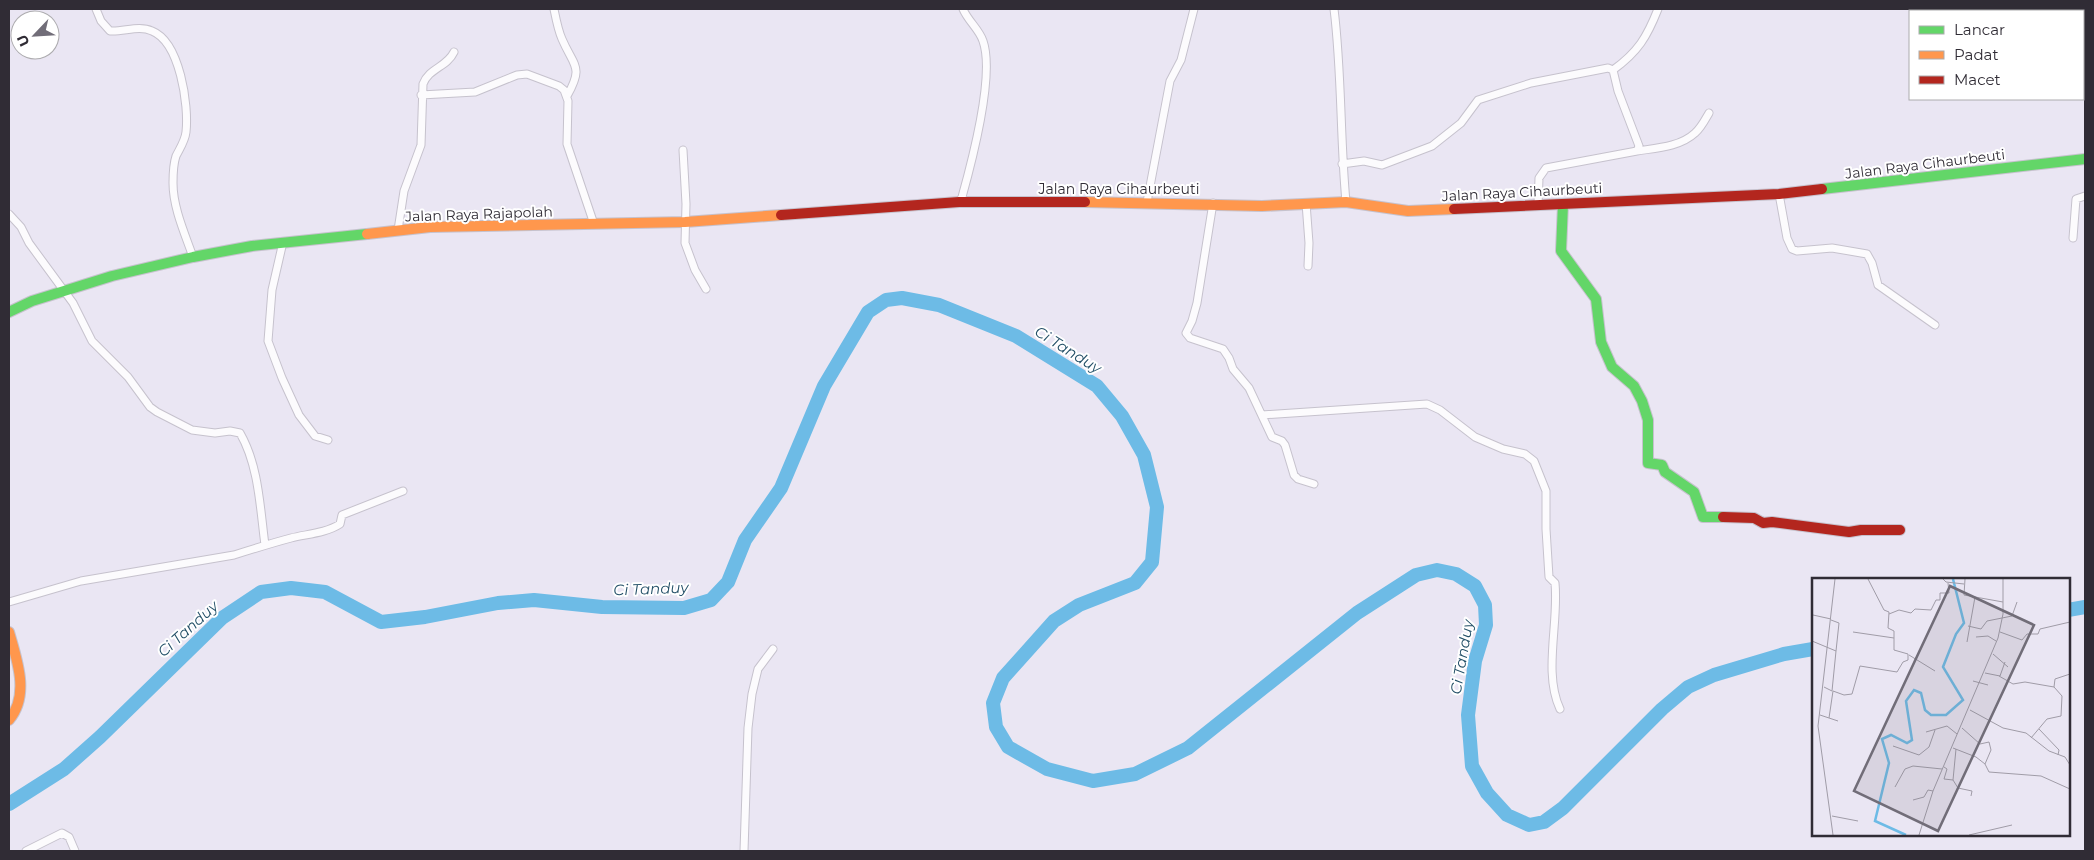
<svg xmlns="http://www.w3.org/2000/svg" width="2094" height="860" viewBox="0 0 2094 860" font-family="Montserrat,sans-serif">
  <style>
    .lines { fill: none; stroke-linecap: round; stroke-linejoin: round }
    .river { stroke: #6dbbe6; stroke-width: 14 }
    .street-casing { stroke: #c6c2cd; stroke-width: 9 }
    .fast-casing { stroke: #c6c2cd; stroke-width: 12 }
    .slow-casing { stroke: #c6c2cd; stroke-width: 12 }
    .jam-casing { stroke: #c6c2cd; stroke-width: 12 }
    .street { stroke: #fcfbfd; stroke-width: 7 }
    .fast { stroke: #63d668; stroke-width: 10 }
    .slow { stroke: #ff974d; stroke-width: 10 }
    .jam { stroke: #b3261e; stroke-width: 10 }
    .labels { text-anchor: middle; stroke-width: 4; stroke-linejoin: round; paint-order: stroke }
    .street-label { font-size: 14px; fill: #302c35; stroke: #fff }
    .water-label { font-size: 15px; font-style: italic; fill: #234f67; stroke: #fff }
    .inset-river { fill: none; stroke: #6dbbe6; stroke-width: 2.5 }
    .inset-road { fill: none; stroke: #a09ca7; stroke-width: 1 }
    .view { fill: #716d78; fill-opacity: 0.15; stroke: #716d78; stroke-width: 2.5 }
    .inset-edge { fill: none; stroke: #302c35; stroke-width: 2.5 }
  </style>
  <rect width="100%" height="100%" fill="#eae6f3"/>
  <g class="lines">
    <path class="river" d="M2068,610L2085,607
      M9,804L64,769L100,737L222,618L261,592L291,588L325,592L381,622L425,617L498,603L534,600L602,607L684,608L711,600L728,582L745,540L781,488L824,386L868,312L886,300L902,298L939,305L1016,336L1097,386L1122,416L1144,455L1157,507L1152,562L1135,583L1079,605L1054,621L1003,678L993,703L996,727L1008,747L1047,769L1093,781L1135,774L1188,748L1357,613L1416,575L1437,570L1456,574L1475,586L1485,605L1486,625L1475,661L1468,715L1472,766L1487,793L1507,815L1529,825L1544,822L1563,808L1662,709L1688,687L1714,675L1784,654L1813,649"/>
    <g class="street-casing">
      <path id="street" d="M96,9L101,21L110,31C124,32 139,25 152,31C180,42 189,105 186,132C185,141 180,148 176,156C173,165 173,174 173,183C173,208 185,234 193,257
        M554,9C556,19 558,30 562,39C574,67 584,66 567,96
        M1334,9C1342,73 1340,138 1346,202
        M1613,70C1638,52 1647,37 1658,9
        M421,95L475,92L517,75L527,74L559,86L564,90L568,101L567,144L594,224
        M683,150L686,204L685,243L695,270L706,289
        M1637,151C1656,148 1680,147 1695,133C1701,128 1705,120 1709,113
        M1342,164L1364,161L1382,165L1432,146L1461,123L1478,100L1531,83L1608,68L1613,70L1618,91L1639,146L1637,151L1546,168L1539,178L1538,205
        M1779,194L1787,238L1792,249L1797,251L1832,248L1867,254L1872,263L1878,285L1935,325
        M959,202L962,197C972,161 995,75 983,41C979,29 968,21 963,9
        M1147,202L1170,81L1181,60L1194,9
        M1213,203L1197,303L1192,321L1186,333L1190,338L1223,349L1229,358L1233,369L1249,388L1272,437L1282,441L1285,445L1294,475L1298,479L1314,484
        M1306,203L1309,243L1308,266
        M9,214L21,227L29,243L73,303L92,341L128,377L150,407L157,412L192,430L215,433L230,431L240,433C259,466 260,508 265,545
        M398,230L404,191L421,145L423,84C429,68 447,67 454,52
        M2073,238L2076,199L2085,196
        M283,242L272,290L268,341L282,378L299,415L315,436L328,440
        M1262,415L1427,404L1440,410L1475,437L1503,449L1525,454L1534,461L1546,491V529L1549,577L1555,583C1559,623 1543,673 1560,709
        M9,602L81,581L234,555C253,549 272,543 291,538C307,534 326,533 340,524L342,515L403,491
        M26,851L62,833L69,837L75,851
        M744,851L748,728L752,694L758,669L773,649"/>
    </g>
    <g class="fast-casing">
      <path id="fast" d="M1822,189L2085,159
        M1563,204L1561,251L1596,299L1601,342L1612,367L1634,386L1642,401L1648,420V463L1662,465L1665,472L1694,492L1703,517H1723
        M9,312L32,301L112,276L193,257L252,246L367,234"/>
    </g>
    <g class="slow-casing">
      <path id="slow" d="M1085,202L1262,206L1346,202L1408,211L1454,209
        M367,234L430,227L685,222L781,215
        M9,632C17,660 30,695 9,720"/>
    </g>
    <g class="jam-casing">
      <path id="jam" d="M1454,209L1779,194L1822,189
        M781,215L959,202H1085
        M1723,517L1754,518L1763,523L1772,522L1849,532L1861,530H1900"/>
    </g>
    <use href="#street" class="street"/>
    <use href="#fast" class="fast"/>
    <use href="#slow" class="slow"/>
    <use href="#jam" class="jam"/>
  </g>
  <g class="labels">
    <g class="street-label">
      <text transform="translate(1925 164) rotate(-7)" y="5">Jalan Raya Cihaurbeuti</text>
      <text x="1119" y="194">Jalan Raya Cihaurbeuti</text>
      <text transform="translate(1522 192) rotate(-3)" y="5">Jalan Raya Cihaurbeuti</text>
      <text transform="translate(479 214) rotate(-2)" y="5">Jalan Raya Rajapolah</text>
    </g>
    <g class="water-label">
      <text transform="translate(1068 350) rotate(32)" y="5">Ci Tanduy</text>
      <text transform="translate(651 589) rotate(-2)" y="5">Ci Tanduy</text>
      <text transform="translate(188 629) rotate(-42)" y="5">Ci Tanduy</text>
      <text transform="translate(1462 657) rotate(-80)" y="5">Ci Tanduy</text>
    </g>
  </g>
  <g transform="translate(1812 578)">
    <rect width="258" height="258" fill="#eae6f3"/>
    <path class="inset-river" d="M94,257L63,243L77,185L70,161L79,157L95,165L100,162L94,123L102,112L109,115L113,132L119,137H134L151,122L131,89L144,56L152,45L141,1"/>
    <path class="inset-road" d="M131,1L134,4L152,6M153,1L152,17L191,24M77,36L87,32L99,35L103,31L119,32L124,22H128V15H137L136,5M1,37L19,41M19,42L27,45L24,73M156,48L169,51L175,43L200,38L205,24M41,54L82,60M188,54L210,62L215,56H226L228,51L258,44M164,59L176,58L184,63M0,63L24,73L20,113L12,109M155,64L163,19M181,76L196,89M97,77L123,93M173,95L188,98L193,84M187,98L201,106L213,104L242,109L243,101L258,96M161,103L176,107M158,132L191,150L214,155L237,173L253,179L258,187M8,137L26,143M17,140L21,113L32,117L40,116L48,88L85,94L91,84L96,82V76L82,72V53L76,50L77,34L72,32L56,1M150,150L168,166L177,164L179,172L173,186M227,151L247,172L246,177M114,154L135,148L145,156M219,160L235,141L249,138L250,118L242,109M81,168L107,177L117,169L123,152M141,170L164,179L173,186L177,194L229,198L258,211M132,189L135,191L132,201L141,202L144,171M141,202L146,210L160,213L159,218M83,209L93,191L101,188L130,191M101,222L112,219L116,212L121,213M20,238L46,243M21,257L6,148L23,1M107,257L121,213L186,60L191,36V1M157,257L200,247"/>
    <path class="view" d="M138,8L222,47L126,253L42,213Z"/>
    <rect width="258" height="258" class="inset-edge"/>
  </g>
  <rect width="2094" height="860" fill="none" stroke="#302c35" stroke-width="20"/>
  <rect x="1909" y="10" width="175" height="90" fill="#ffffff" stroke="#acabae"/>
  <rect x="1919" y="26" width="25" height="8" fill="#63d668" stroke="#acabae"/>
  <text x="1954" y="35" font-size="15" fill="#302c35">Lancar</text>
  <rect x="1919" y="51" width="25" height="8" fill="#ff974d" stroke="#acabae"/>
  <text x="1954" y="60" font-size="15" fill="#302c35">Padat</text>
  <rect x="1919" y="76" width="25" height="8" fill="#b3261e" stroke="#acabae"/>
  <text x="1954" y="85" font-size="15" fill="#302c35">Macet</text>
  <g transform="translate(35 35) rotate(245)"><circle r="24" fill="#ffffff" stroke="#acabae"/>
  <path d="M0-4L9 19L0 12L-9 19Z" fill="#716d78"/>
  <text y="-8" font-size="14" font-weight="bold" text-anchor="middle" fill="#302c35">U</text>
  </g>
</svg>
